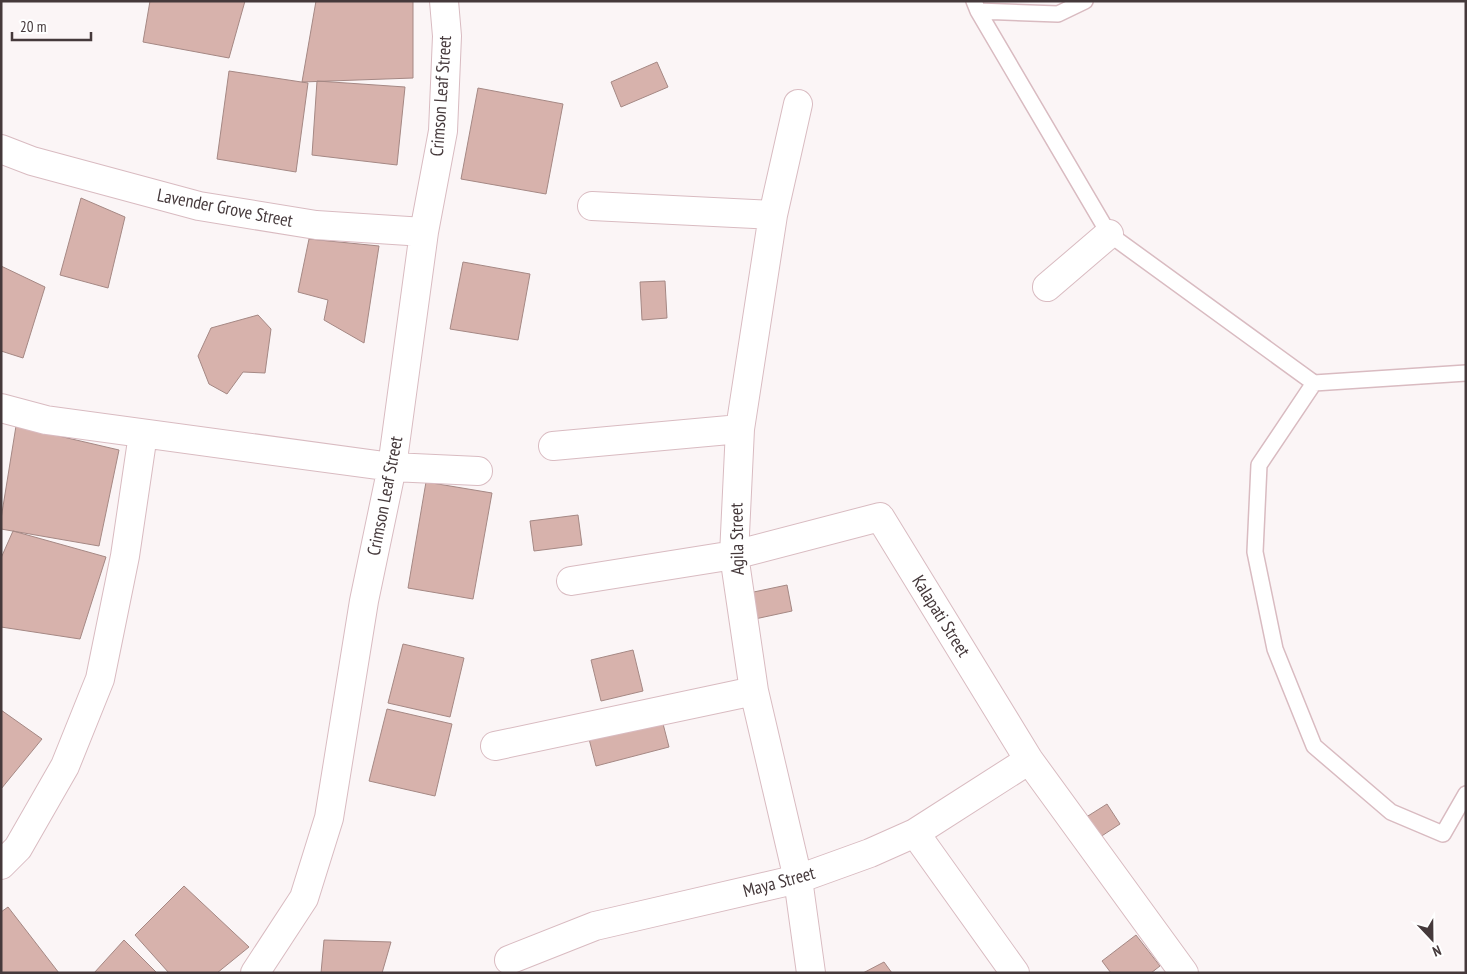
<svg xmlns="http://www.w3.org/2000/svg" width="1467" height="974" viewBox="0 0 1467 974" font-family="'PT Sans Narrow',sans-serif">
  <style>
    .building { fill: #d7b2ac; stroke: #a58884 }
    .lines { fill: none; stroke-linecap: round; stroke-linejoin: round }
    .service-casing { stroke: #d9bbc1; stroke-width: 18 }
    .minor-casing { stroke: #d9bbc1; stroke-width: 30 }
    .service { stroke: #fff; stroke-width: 15 }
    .minor { stroke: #fff; stroke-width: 28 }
    .labels { text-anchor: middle; stroke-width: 4; stroke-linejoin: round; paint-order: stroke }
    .street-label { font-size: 18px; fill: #45393b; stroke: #fff }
  </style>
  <rect width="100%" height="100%" fill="#fbf5f6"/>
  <path class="building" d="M150,1H245L229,58L143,42Z
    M316,1H413V78L302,82Z
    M657,62L668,87L621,107L611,82Z
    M229,71L308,83L296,172L217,159Z
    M317,81L405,87L397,165L312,155Z
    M478,88L563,104L546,194L461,179Z
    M81,198L125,217L108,288L60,275Z
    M309,239L379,246L364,343L324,320L328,300L298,292Z
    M463,262L530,274L518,340L450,329Z
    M1,266L45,287L23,358L1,351Z
    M665,281L667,318L642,320L640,282Z
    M258,315L271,329L265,373L243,372L227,394L209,384L198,356L211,328Z
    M16,426L119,450L99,546L1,529V519Z
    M426,482L492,493L473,599L408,588Z
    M578,515L582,545L534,551L530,521Z
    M13,531L106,557L80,639L1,627V558Z
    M787,585L792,611L755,619L749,593Z
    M403,644L464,658L450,717L388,703Z
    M633,650L643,691L601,701L591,660Z
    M387,709L452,724L435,796L369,781Z
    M1,710L42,739L1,789Z
    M661,716L669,747L596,766L588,735Z
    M1107,804L1120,824L1094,841L1080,821Z
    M184,886L249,947L217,973H169L135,935Z
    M8,907L59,973H1V912Z
    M1136,935L1160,966L1151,973H1111L1102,961Z
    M124,940L157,973H94Z
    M324,940L391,942L382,973H321Z
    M884,962L892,973H863Z"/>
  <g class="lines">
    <g class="service-casing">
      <path id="service" d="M974,1L978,11L1109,234L1314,383L1466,373
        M978,11L1058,14L1085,1
        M1314,383L1259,465L1255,552L1275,649L1314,746L1391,812L1443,834L1466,794"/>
    </g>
    <g class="minor-casing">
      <path id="minor" d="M798,104L773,215L740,429L734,555L754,691L798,879L811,973
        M1,149L32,161L199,206L316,225L424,232
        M592,206L773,215
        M1047,287L1109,234
        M1,408L46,420L392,467L478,471
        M553,446L740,429
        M571,581L734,555L880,517L1029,760L1184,973
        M495,746L754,691
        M915,833L1015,973
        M1,865L18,848L65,766L100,679L125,556L143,434
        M509,960L595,926L798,879L870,853L915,833L1029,760
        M255,973L304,898L329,818L364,601L392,467L424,232L443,131L447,36L444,1"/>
    </g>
    <use href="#service" class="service"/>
    <use href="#minor" class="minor"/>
  </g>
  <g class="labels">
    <g class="street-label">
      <text transform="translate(441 96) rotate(-86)" y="6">Crimson Leaf Street</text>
      <text transform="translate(225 208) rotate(11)" y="6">Lavender Grove Street</text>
      <text transform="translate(385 496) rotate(-79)" y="6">Crimson Leaf Street</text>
      <text transform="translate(737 539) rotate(-91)" y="6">Agila Street</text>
      <text transform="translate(941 616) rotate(58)" y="6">Kalapati Street</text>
      <text transform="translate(779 882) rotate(-15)" y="6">Maya Street</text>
    </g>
  </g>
  <rect width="1467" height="974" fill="none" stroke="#45393b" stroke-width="5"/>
  <g transform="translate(1432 939) rotate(158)" stroke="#ffffff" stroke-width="4" paint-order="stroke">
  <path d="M0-4L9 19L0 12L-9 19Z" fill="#45393b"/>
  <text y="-8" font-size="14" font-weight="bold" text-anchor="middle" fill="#45393b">N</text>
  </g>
  <path d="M12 32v8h79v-8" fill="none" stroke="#45393b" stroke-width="2.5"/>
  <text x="20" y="32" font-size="15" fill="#45393b" stroke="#ffffff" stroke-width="4" paint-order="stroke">20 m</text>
</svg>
